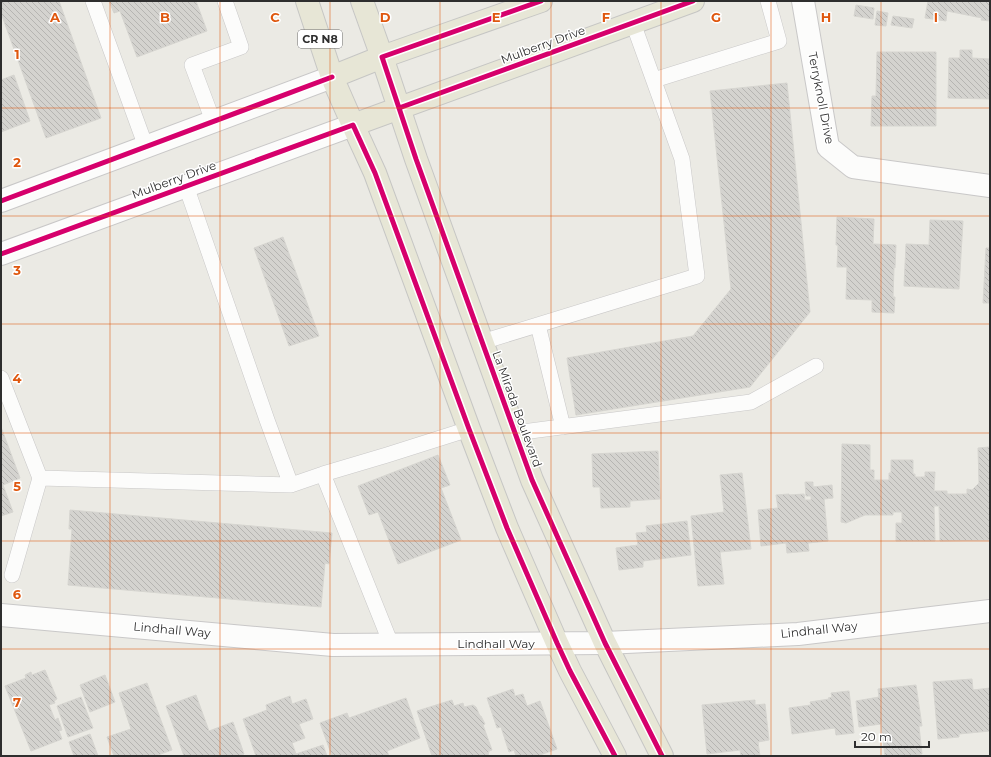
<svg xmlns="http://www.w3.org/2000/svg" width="991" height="757" viewBox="0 0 991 757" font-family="Montserrat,sans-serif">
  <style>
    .building { fill: url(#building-back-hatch); stroke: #d6d5d0 }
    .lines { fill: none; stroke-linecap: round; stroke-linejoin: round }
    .service-casing { stroke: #c9c8c8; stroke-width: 16 }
    .minor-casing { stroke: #c9c8c8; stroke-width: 24 }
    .tertiary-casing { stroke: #c9c8c8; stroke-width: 24 }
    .primary-casing { stroke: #c6c6c4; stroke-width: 24 }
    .service { stroke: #fcfcfb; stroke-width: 15 }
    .minor { stroke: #fcfcfb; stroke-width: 22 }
    .tertiary { stroke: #fcfcfb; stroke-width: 22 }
    .primary { stroke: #e7e6d6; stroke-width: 22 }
    .cycleway-casing { stroke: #fff; stroke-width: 8 }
    .cycleway { stroke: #d6006c; stroke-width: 5 }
    .grid { fill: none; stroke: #df570e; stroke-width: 1; stroke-opacity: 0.55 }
    .labels { text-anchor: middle; stroke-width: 3; stroke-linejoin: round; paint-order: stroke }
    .shield { fill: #fff; stroke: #6d6d6d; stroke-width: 1 }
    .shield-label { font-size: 11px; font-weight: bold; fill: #2e2e2e }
    .street-label { font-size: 12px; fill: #2e2e2e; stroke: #fff }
    .grid-label { font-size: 13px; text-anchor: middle; font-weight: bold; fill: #df570e; stroke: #fff; stroke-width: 3; stroke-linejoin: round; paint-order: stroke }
  </style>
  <defs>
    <pattern id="building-back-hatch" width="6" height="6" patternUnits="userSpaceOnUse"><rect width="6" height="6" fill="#d4d3cf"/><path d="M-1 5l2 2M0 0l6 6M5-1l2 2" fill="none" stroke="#b6b5b2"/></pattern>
  </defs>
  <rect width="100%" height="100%" fill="#ebeae4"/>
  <path class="building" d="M1,1H59L101,118L46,138L1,13Z
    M109,1H196L207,31L137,57L120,11L114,13Z
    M928,1H990V21L981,20L982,18L947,11L946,21L925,18Z
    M856,5L874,8L873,19L854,16Z
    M877,11L888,13L886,26L875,25Z
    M893,16L914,19L912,28L891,25Z
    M960,50H972V58L990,59V99L948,98L949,58H960Z
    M877,52H936V126H871L872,96H876Z
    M14,75L30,121L1,132V80Z
    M787,83L810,312L750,387L576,415L567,358L693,336L731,289L710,91Z
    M837,217L874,219L873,244L896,245L895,268L894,267L893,297H895L894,313L872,312V300L846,299L847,267H837L838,245H836Z
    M930,220L963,221L959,289L904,286L906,244L929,245Z
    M283,237L319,336L289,346L254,248Z
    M986,248H990V303H983Z
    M1,427L20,478L3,485L13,512L1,516Z
    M842,444L870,445V470H874V480H889V473H891V460H913V474H915V477H925V472H935L934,491H947V494H967V489L972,490L979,483L978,448L990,447V540L940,541L939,506H934L935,541H896V523H902V512H893V515H865L846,523L841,522Z
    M658,451L660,499L630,501V507L601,508L600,487H593L592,454Z
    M438,455L450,485L441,488L461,540L398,564L378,512L369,515L358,486Z
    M742,473L751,549L720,552L724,584L698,586L691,516L724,512L720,475Z
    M805,482H813V487L832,485L833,498L824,499L828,541L808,543L809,551L787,553L786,543L761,546L758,510L778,508L776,495L789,494V495L804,494L805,500H811V496H806Z
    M70,510L332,533L329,564L325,563L321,607L68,585L72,529H69Z
    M687,521L691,555L643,561V567L619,570L616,548L638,545L636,533L647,532L646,526Z
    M45,670L57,699L54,701L55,703L49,705L55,720L58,718L62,730L59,731L62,739L31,751L5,686L26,678L25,675L31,672L32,675Z
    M105,675L115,702L90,712L80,685Z
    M972,679L973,690L990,688V731L959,734V737L938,739L933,682Z
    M147,683L172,750L155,756H114L107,737L131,729L119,693Z
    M916,685L922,726H919L922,754L908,756H885L881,724L859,727L856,701L879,697L878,689Z
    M513,689L515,696L523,694L527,706L540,701L557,749L537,756H516L514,750L509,752L501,727L497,728L487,698Z
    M849,691L854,733L836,735L835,728L792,734L789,708L811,705L810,702L829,699L828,698L832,697L831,693Z
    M196,695L209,731L233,722L244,754L240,756H184L166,706Z
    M290,696L292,704L306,699L313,719L299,724L305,738L292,743L296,754L323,745L327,756H256L243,719L267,710L266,705Z
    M81,697L93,728L68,737L57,706Z
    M406,698L420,738L387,751L389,756H332L320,723L347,713L349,718Z
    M452,700L454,706L463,703L464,707L473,705L476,707L480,716H481L485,724L483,725L492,750L489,751L488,756H432L417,711Z
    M755,700V705L765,704L769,740L758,742L760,756H741L740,750L707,754L702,705Z
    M90,734L98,756H74L69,742Z"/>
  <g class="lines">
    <g class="service-casing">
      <path id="service" d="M93,1L146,147
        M654,80L779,41L768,1
        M213,121L192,65L241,47L225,1
        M538,325L563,427
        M482,342L697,276L682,159L633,23
        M1,378L40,478L12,575
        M515,433L751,402L816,366
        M323,474L391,644
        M40,478L291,485L267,420L186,186
        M291,485L323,474L387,455L469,429"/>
    </g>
    <g class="minor-casing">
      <path id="minor" d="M803,1L828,147L853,167L990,186
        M1,615L333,645L605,643L798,634L990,611"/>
    </g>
    <g class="tertiary-casing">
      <path id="tertiary" d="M1,201L332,77
        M1,254L353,125"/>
    </g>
    <g class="primary-casing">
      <path id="primary" d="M307,1L332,77L353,125L375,173L469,429L507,528L557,643L570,671L615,756
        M362,1L382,57L416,159L532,480L605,643L662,756
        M332,77L382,57L541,1
        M353,125L693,1"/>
    </g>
    <use href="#service" class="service"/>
    <use href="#minor" class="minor"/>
    <use href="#tertiary" class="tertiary"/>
    <use href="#primary" class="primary"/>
    <g class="cycleway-casing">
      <path id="cycleway" d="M541,1L382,57L416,159L532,480L605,643L662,756
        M399,108L693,1
        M1,201L332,77
        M1,254L353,125L375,173L469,429L507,528L557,643L570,671L615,756"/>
    </g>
    <use href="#cycleway" class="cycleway"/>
  </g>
  <path class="grid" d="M110,1V756M220,1V756M330,1V756M440,1V756M551,1V756M661,1V756M771,1V756M881,1V756M1,108H990M1,216H990M1,324H990M1,433H990M1,541H990M1,649H990"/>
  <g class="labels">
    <rect class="shield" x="298" y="30" width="44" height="18" rx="3"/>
    <g class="shield-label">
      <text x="320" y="43">CR N8</text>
    </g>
    <g class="street-label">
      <text transform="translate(543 45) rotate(-20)" y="4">Mulberry Drive</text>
      <text transform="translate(821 98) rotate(79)" y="4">Terryknoll Drive</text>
      <text transform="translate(174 180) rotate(-20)" y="4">Mulberry Drive</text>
      <text transform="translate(517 409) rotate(70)" y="4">La Mirada Boulevard</text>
      <text transform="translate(172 630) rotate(5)" y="4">Lindhall Way</text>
      <text transform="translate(819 630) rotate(-6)" y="4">Lindhall Way</text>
      <text x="496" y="648">Lindhall Way</text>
    </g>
  </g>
  <g class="grid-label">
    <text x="55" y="22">A</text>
    <text x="165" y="22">B</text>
    <text x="275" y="22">C</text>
    <text x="385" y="22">D</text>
    <text x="496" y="22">E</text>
    <text x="606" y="22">F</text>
    <text x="716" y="22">G</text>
    <text x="826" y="22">H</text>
    <text x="936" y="22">I</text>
    <text x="17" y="59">1</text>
    <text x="17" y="167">2</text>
    <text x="17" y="275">3</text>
    <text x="17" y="383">4</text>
    <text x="17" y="491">5</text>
    <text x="17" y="599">6</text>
    <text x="17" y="707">7</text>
  </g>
  <rect width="991" height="757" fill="none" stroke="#2e2e2e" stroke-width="4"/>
  <path d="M855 741v6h74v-6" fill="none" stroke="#2e2e2e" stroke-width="2"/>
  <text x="861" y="741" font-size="12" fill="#2e2e2e" stroke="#ffffff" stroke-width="3" paint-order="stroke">20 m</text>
</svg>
